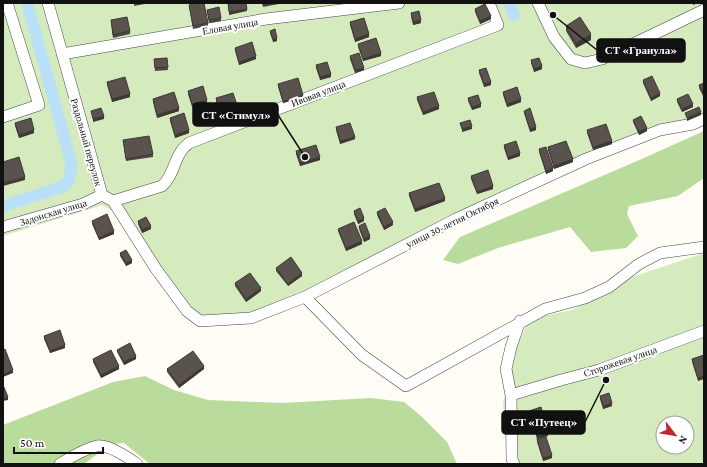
<svg xmlns="http://www.w3.org/2000/svg" width="707" height="467" viewBox="0 0 707 467" font-family="'Crimson Pro',serif">
  <style>
    .green { fill: #d5ebbd; fill-rule: evenodd }
    .forest { fill: #b9dc9c }
    .lines { fill: none; stroke-linecap: round; stroke-linejoin: round }
    .canal { stroke: #b9e0f7; stroke-width: 12 }
    .street-casing { stroke: #444; stroke-width: 12 }
    .street { stroke: #fff; stroke-width: 11 }
    .wall { fill: #4d4742 }
    .shaded-wall { fill: #3f3936 }
    .building { fill: #5a524d; stroke: #3f3936 }
    .labels { text-anchor: middle; stroke-width: 4; stroke-linejoin: round; paint-order: stroke }
    .street-label { font-size: 10px; fill: #111; stroke: #fff }
    .leader { fill: none; stroke: #111; stroke-width: 1.5 }
    .callout-dot { fill: #111; stroke: #fff; stroke-width: 1.5 }
    .callout { fill: #111; stroke: #111; stroke-width: 1.5 }
    .callout-label { font-size: 11px; text-anchor: middle; font-weight: bold; fill: #fff }
  </style>
  <rect width="100%" height="100%" fill="#fffdf5"/>
  <path class="green" d="M3,3H704V116L701,118L513,195L295,303L223,322L196,318L115,213L103,205L3,236Z
    M704,253V464H511L509,460L503,404L513,357L529,319L572,310L632,277ZM663,423H687V447H663Z"/>
  <path class="forest" d="M704,131V178L678,196L629,206L627,214L638,236L626,248L591,252L570,227L498,248L458,264L443,260L460,237L644,158Z
    M145,376L174,390L208,400L282,403L371,398L404,402L421,416L447,442L457,464H150L124,443L111,444L84,464H3V425L113,382Z"/>
  <g class="lines">
    <path class="canal" d="M509,3L514,15
      M3,206L62,187C71,180 71,174 71,162L27,3"/>
    <g class="street-casing">
      <path id="street" d="M48,3L102,195L113,201L156,269L187,311L200,321L251,318L305,297L456,219L586,159L660,130L693,124L704,119
        M538,3L554,37L571,59L585,63L602,59L704,10
        M62,54L266,19L399,3
        M3,117L39,105L7,3
        M113,201L162,186C174,175 173,162 182,150C184,147 187,145 189,143L498,25L489,3
        M3,227L83,204L102,195
        M305,297L362,355L406,386L545,309L585,298L609,287L639,264L660,253L704,247
        M511,395L561,380L599,370L704,331
        M60,464C71,457 84,449 97,446C108,444 129,458 137,464
        M514,464L512,459L511,395L506,369L511,347L520,321"/>
    </g>
    <use href="#street" class="street"/>
  </g>
  <path class="wall" d="M134,3H150L134,6Z
    M262,3H279V4L263,7Z
    M189,5L208,23V26L193,29Z
    M475,9L491,19L480,24L475,12Z
    M207,10L221,18V21L209,23Z
    M411,13L421,23L413,25L411,16Z
    M111,20L130,31V34L113,38Z
    M350,22L369,37L355,42L350,25Z
    M566,26L591,40L576,48L566,31Z
    M270,31L277,41L273,42L270,33Z
    M358,44L381,56L363,61L358,47Z
    M235,48L256,59L239,65L235,51Z
    M350,56L364,70L355,73L350,59Z
    M167,58L168,70L155,71L154,59Z
    M531,60L542,69L534,72L531,63Z
    M316,65L331,77L320,80L316,68Z
    M479,70L491,85L484,87L479,73Z
    M643,80L660,96L651,101L643,83Z
    M107,82L130,97L112,102L107,85Z
    M704,83V98L699,88V85Z
    M278,84L303,97L283,103L278,87Z
    M188,91L207,103L192,107L188,94Z
    M503,92L521,102L507,107L503,95Z
    M417,97L439,109L423,115L417,100Z
    M216,98L238,111L221,116L216,101Z
    M468,98L481,107L472,110L468,101Z
    M153,99L179,111L157,118L153,102Z
    M677,99L693,107L682,112L677,102Z
    M524,111L536,130L530,132L524,113Z
    M170,118L189,133L175,138L170,121Z
    M633,120L647,131L639,135L633,122Z
    M15,123L34,133L19,138L15,126Z
    M336,127L355,139L340,144L336,130Z
    M587,130L612,144L593,150L587,133Z
    M123,140L153,154V157L126,161Z
    M504,145L520,156L508,160L504,148Z
    M548,147L573,162L554,169L548,150Z
    M539,149L553,171L546,174L539,152Z
    M296,151L320,160L300,166L296,154Z
    M471,176L493,189L477,194L471,179Z
    M409,193L445,201L415,212L409,196Z
    M354,211L364,221L358,224L354,214Z
    M377,212L393,225L384,230L377,215Z
    M92,221L114,234L99,240L92,224Z
    M138,221L151,229L142,233L138,224Z
    M359,226L370,239L364,242L359,229Z
    M338,229L362,244L346,251L338,231Z
    M120,253L132,263L126,266L120,256Z
    M276,268L302,276L288,286L276,271Z
    M235,283L261,291L246,302L235,286Z
    M44,336L65,348L50,353L44,339Z
    M117,350L136,359L124,365L117,352Z
    M704,355L698,381L692,362V359Z
    M93,359L119,369L101,378L93,362Z
    M167,369H204L179,388L167,372Z
    M600,396L612,406L603,409L600,399Z
    M529,411L548,436L537,439L529,414Z
    M537,439L552,458L543,461L537,442Z"/>
  <path class="shaded-wall" d="M693,3H698L693,5Z
    M247,9V11L229,15V12Z
    M491,16V19L480,24V21Z
    M421,20V23L413,25V22Z
    M369,34V37L355,42V39Z
    M591,34V40L576,48V43Z
    M277,38V41L273,42V39Z
    M381,53V56L363,61V59Z
    M256,56V59L239,65V62Z
    M542,66V69L534,72V69Z
    M364,68V70L355,73V70Z
    M331,74V77L320,80V77Z
    M491,82V85L484,87V84Z
    M660,93V96L651,101V98Z
    M130,94V97L112,102V99Z
    M303,95V97L283,103V101Z
    M521,99V102L507,107V104Z
    M207,100V103L192,107V104Z
    M481,104V107L472,110V107Z
    M693,104V107L682,112V109Z
    M439,106V109L423,115V112Z
    M179,108V111L157,118V115Z
    M238,108V111L221,116V114Z
    M701,112V115L687,121V118Z
    M104,116V119L93,122V119Z
    M472,126V129L462,132V129Z
    M536,127V130L530,132V129Z
    M647,128V131L639,135V132Z
    M34,130V133L19,138V135Z
    M189,130V133L175,138V135Z
    M355,137V139L340,144V141Z
    M612,141V144L593,150V147Z
    M520,153V156L508,160V157Z
    M320,157V160L300,166V163Z
    M573,159V162L554,169V166Z
    M553,168V171L546,174V171Z
    M25,177V180L3,186V183Z
    M493,186V189L477,194V192Z
    M445,198V201L415,212V209Z
    M364,218V221L358,224V221Z
    M393,222V225L384,230V227Z
    M151,226V229L142,233V230Z
    M114,231V234L99,240V238Z
    M370,236V239L364,242V239Z
    M362,241V244L346,251V248Z
    M132,260V263L126,266V263Z
    M302,273V276L288,286V284Z
    M261,288V291L246,302V299Z
    M65,345V348L50,353V351Z
    M136,356V359L124,365V362Z
    M119,366V369L101,378V375Z
    M204,366V369L179,388V385Z
    M13,370V373L3,377V374Z
    M704,376V379L698,381V378Z
    M8,397V400L3,401V399Z
    M612,403V406L603,409V406Z
    M548,433V436L537,439V436Z
    M552,455V458L543,461V458Z"/>
  <path class="building" d="M197,3H204L208,23L193,26L189,5Z
    M228,3H246L247,9L229,12Z
    M263,3H271L263,5Z
    M485,4L491,16L480,21L475,9Z
    M219,7L221,18L209,20L207,10Z
    M419,11L421,20L413,22L411,13Z
    M127,17L130,31L113,35L111,20Z
    M580,17L591,34L576,43L566,26Z
    M364,18L369,34L355,39L350,22Z
    M275,29L277,38L273,39L270,31Z
    M376,38L381,53L363,59L358,44Z
    M252,42L256,56L239,62L235,48Z
    M359,53L364,68L355,70L350,56Z
    M167,58L168,67L155,68L154,59Z
    M539,58L542,66L534,69L531,60Z
    M327,62L331,74L320,77L316,65Z
    M486,68L491,82L484,84L479,70Z
    M652,76L660,93L651,98L643,80Z
    M125,77L130,94L112,99L107,82Z
    M298,78L303,95L283,101L278,84Z
    M704,83V95L699,85Z
    M203,86L207,100L192,104L188,91Z
    M517,87L521,99L507,104L503,92Z
    M174,92L179,108L157,115L153,99Z
    M434,92L439,106L423,112L417,97Z
    M233,93L238,108L221,114L216,98Z
    M688,94L693,104L682,109L677,99Z
    M478,95L481,104L472,107L468,98Z
    M699,107L701,112L687,118L685,113Z
    M101,108L104,116L93,119L91,111Z
    M530,108L536,127L530,129L524,111Z
    M184,113L189,130L175,135L170,118Z
    M641,116L647,128L639,132L633,120Z
    M31,118L34,130L19,135L15,123Z
    M470,120L472,126L462,129L460,123Z
    M350,123L355,137L340,141L336,127Z
    M606,124L612,141L593,147L587,130Z
    M149,136L153,154L126,159L123,140Z
    M516,141L520,153L508,157L504,145Z
    M566,141L573,159L554,166L548,147Z
    M316,145L320,157L300,163L296,151Z
    M546,147L553,168L546,171L539,149Z
    M19,157L25,177L3,183V162Z
    M488,170L493,186L477,192L471,176Z
    M439,183L445,198L415,209L409,193Z
    M360,208L364,218L358,221L354,211Z
    M385,208L393,222L384,227L377,212Z
    M107,214L114,231L99,238L92,221Z
    M146,217L151,226L142,230L138,221Z
    M354,222L362,241L346,248L338,229Z
    M365,223L370,236L364,239L359,226Z
    M126,250L132,260L126,263L120,253Z
    M291,257L302,273L288,284L276,268Z
    M250,273L261,288L246,299L235,283Z
    M60,330L65,345L50,351L44,336Z
    M130,343L136,356L124,362L117,350Z
    M5,349L13,370L3,374V350Z
    M111,350L119,366L101,375L93,359Z
    M193,351L204,366L179,385L167,369Z
    M704,355V376L698,378L692,359Z
    M3,385L8,397L3,399Z
    M609,393L612,403L603,406L600,396Z
    M541,407L548,433L537,436L529,411Z
    M546,437L552,455L543,458L537,439Z"/>
  <g class="labels">
    <g class="street-label">
      <text transform="translate(230 26) rotate(-10)" y="4">Еловая улица</text>
      <text transform="translate(318 93) rotate(-21)" y="4">Ивовая улица</text>
      <text transform="translate(87 142) rotate(74)" y="4">Раздольный переулок</text>
      <text transform="translate(53 212) rotate(-17)" y="4">Задонская улица</text>
      <text transform="translate(452 222) rotate(-26)" y="4">улица 30-летия Октября</text>
      <text transform="translate(620 361) rotate(-19)" y="4">Сторожевая улица</text>
    </g>
  </g>
  <path class="leader" d="M553 15L597 50M305 157L278 115M606 380L585 422"/>
  <g class="callout-dot">
    <circle cx="553" cy="15" r="4"/>
    <circle cx="305" cy="157" r="4"/>
    <circle cx="606" cy="380" r="4"/>
  </g>
  <g class="callout">
    <rect x="597" y="39" width="88" height="23" rx="4"/>
    <rect x="193" y="103" width="85" height="23" rx="4"/>
    <rect x="502" y="411" width="83" height="23" rx="4"/>
  </g>
  <g class="callout-label">
    <text x="641" y="54">СТ «Гранула»</text>
    <text x="236" y="119">СТ «Стимул»</text>
    <text x="544" y="426">СТ «Путеец»</text>
  </g>
  <rect width="707" height="467" fill="none" stroke="#111111" stroke-width="8"/>
  <g transform="translate(675 435) rotate(121)"><circle r="19" fill="#ffffff" stroke="#a0a0a0"/>
  <path d="M0-3L7 15L0 10L-7 15Z" fill="#c4262e"/>
  <text y="-6" font-size="11" font-weight="bold" text-anchor="middle" fill="#111111">N</text>
  </g>
  <path d="M14 447v6h89v-6" fill="none" stroke="#111111" stroke-width="2"/>
  <text x="20" y="447" font-size="12" fill="#111111" stroke="#ffffff" stroke-width="3" paint-order="stroke">50 m</text>
</svg>
